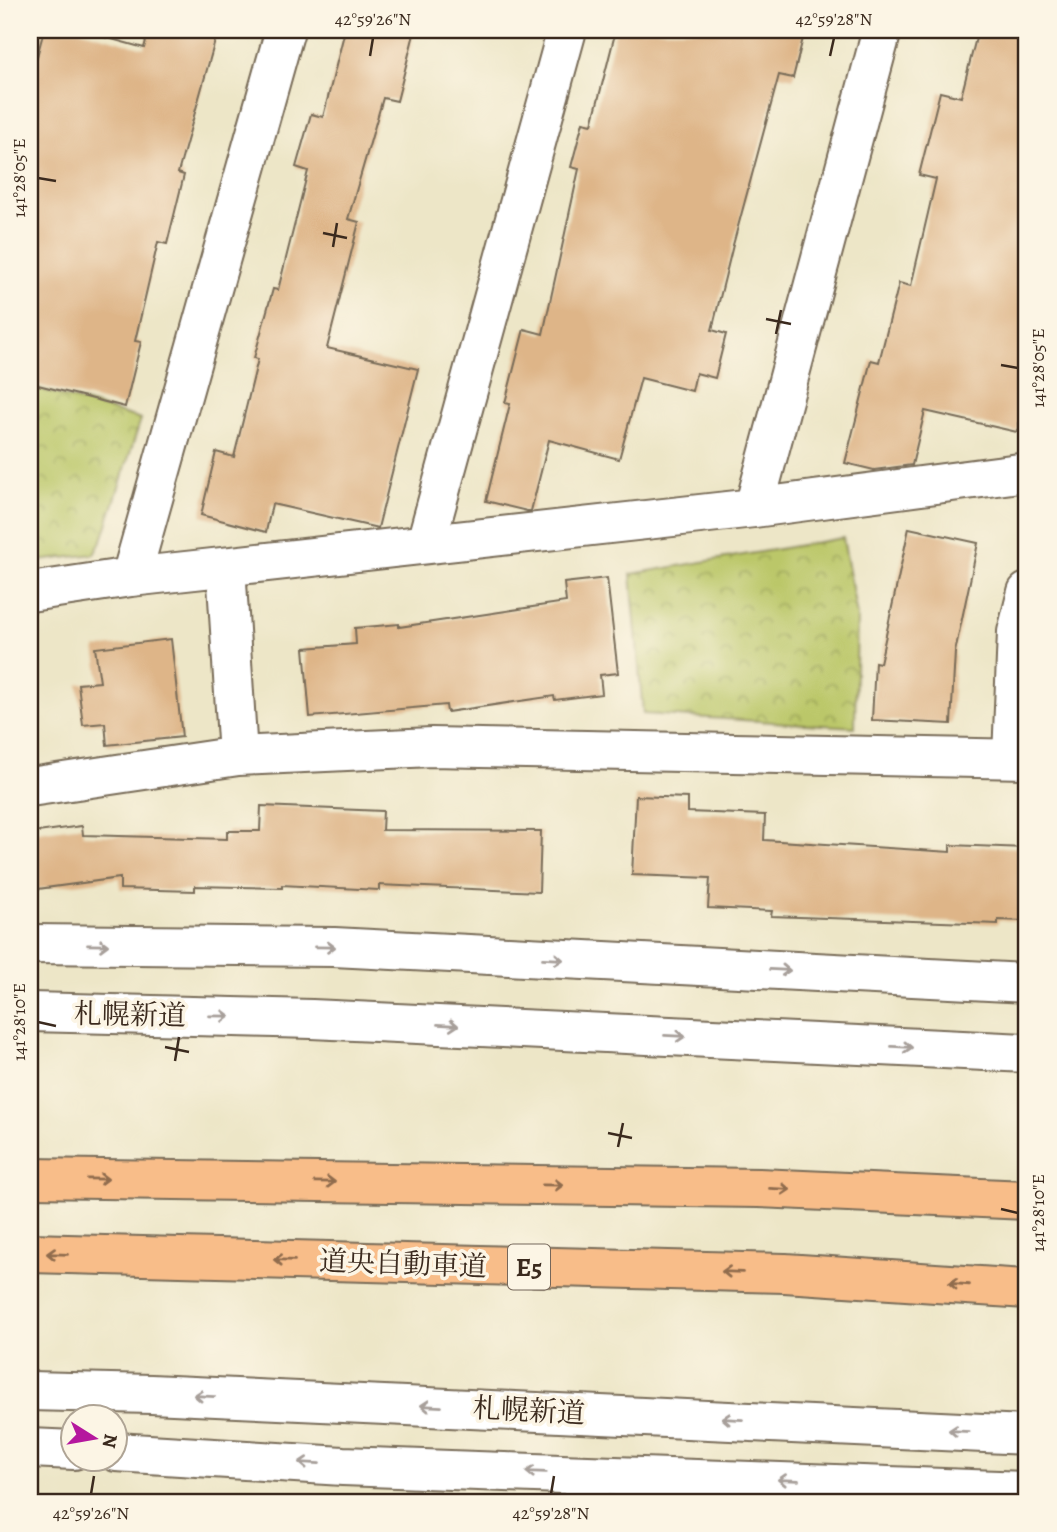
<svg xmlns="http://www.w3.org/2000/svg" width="1057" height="1532" viewBox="0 0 1057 1532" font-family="Alegreya,'Noto Serif JP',serif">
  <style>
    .park { fill: url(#park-crowns); stroke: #7b7844; stroke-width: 2 }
    .building { fill: #deb588 }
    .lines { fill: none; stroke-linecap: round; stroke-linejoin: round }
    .minor-casing { stroke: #796c59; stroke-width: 42 }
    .tertiary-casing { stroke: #796c59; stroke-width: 42 }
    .motorway-casing { stroke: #796c59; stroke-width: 42 }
    .minor { stroke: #fff; stroke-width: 38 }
    .tertiary { stroke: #fff; stroke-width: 38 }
    .motorway { stroke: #f8bd89; stroke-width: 38 }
    .oneway { stroke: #a79f9a }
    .oneway2 { stroke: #906c4e }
    .ticks { fill: none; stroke: #3b2a1e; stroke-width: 2.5 }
    .labels { text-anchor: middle; stroke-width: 7; stroke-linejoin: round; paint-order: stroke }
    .shield { fill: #fcf5e5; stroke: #75675a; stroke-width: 2 }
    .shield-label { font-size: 26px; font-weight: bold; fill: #3b2a1e }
    .street-label { font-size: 28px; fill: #3b2a1e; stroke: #fcf5e5 }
    .neatline { fill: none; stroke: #3b2a1e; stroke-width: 2.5 }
    .ticks-label { font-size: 18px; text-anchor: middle; fill: #3b2a1e }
  </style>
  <defs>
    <pattern id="park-crowns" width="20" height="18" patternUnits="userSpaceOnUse" patternTransform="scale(1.75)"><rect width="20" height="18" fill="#bbc769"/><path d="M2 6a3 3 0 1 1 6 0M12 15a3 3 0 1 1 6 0" fill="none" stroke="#99a256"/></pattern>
  </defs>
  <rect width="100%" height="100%" fill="#fcf5e5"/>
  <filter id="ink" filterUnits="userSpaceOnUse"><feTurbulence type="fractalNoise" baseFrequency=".0143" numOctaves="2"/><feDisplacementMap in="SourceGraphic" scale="14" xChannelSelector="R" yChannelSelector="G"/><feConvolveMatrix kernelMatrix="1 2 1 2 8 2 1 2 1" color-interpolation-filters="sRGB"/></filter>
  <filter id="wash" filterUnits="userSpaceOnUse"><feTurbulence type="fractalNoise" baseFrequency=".00686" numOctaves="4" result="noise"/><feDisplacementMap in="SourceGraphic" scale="28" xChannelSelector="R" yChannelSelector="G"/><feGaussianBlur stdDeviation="1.57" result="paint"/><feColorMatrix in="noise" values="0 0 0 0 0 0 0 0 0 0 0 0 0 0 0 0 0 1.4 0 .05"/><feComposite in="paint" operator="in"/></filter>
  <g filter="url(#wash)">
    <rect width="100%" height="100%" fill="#ede6c7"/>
    <path class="park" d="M36,388L141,419L102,540L94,554L30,562V412Z
      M843,538L857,616L855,727L643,714L631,574Z"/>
    <g id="blocks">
      <path class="building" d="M44,30H79L144,48L149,30H218L178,173L184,175L167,244L158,242L135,341L141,342L125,407L30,383V83Z
        M345,30H415L397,101L383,98L348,219L359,222L327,348L418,369L378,528L272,504L266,532L201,515L216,452L234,457L258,359L254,358L273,289L278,290L308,171L296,167L311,114L323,117Z
        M616,30H805L793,78L779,75L733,245L712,330L726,334L715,378L696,373L692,391L641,378L619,459L549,440L531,511H527L486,501L510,404L505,403L524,329L543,334L579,169L571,167L583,122L592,124Z
        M978,30H1027V388L1017,432L925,411L912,465L874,470L845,463L871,360L879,362L899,283L911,286L936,179L919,175L940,92L961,97Z
        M909,528L978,543L955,652L951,724L872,720L875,662L880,663Z
        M607,578L618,673L600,675L602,694L555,700L554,696L447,712L446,705L310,717L304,648L356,644L355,628L399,624V627L566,602L564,583Z
        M171,639L182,737L107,745L105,723L83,725L78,684L100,682L95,648Z
        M636,796L688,798V812L765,815L764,840L950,852V845L1027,848V921L998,920V924L771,916L772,911L708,908L710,878L632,875Z
        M261,806L383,811L382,830L541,831L539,892L379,885V890L282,885V888L195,886V891L120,889V878L30,890V833L82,826L83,835L227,839V831H260Z"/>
    </g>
  </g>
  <g filter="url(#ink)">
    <use href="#blocks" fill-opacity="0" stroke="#796c59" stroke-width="2"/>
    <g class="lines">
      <g class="minor-casing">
        <path id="minor" d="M754,508L882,30
          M426,543L567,30
          M226,567L238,756
          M131,577L285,30
          M30,592L131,577L754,508L1027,472
          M1012,758L1017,632L1027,592
          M30,787L238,756L432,747L1027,759"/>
      </g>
      <g class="tertiary-casing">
        <path id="tertiary" d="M30,944L334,947L1027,983
          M30,1012L312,1019L1027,1053
          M30,1391L151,1394L1027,1435
          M30,1448L74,1450
          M116,1452L343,1466L1027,1491"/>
      </g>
      <g class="motorway-casing">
        <path id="motorway" d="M30,1178L759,1188L1027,1200
          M30,1253L785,1273L1027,1289"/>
      </g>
      <use href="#minor" class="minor"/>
      <use href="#tertiary" class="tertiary"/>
      <use href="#motorway" class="motorway"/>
    </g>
    <defs><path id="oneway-shaft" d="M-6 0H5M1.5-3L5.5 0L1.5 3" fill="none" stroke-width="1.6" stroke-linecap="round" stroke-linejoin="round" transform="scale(1.75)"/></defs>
    <g class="oneway">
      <use href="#oneway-shaft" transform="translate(98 945) rotate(1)"/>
      <use href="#oneway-shaft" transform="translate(325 947) rotate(1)"/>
      <use href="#oneway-shaft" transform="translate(553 959) rotate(3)"/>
      <use href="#oneway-shaft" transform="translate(780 970) rotate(3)"/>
      <use href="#oneway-shaft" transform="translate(220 1016) rotate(1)"/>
      <use href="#oneway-shaft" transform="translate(448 1025) rotate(3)"/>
      <use href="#oneway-shaft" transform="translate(675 1036) rotate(3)"/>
      <use href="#oneway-shaft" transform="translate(902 1047) rotate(3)"/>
      <use href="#oneway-shaft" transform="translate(204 1396) rotate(-177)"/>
      <use href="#oneway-shaft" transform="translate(431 1406) rotate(-177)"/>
      <use href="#oneway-shaft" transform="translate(732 1419) rotate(-177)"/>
      <use href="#oneway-shaft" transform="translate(959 1431) rotate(-177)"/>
      <use href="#oneway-shaft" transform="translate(309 1463) rotate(-177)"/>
      <use href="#oneway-shaft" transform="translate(536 1472) rotate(-178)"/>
      <use href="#oneway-shaft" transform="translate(788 1480) rotate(-178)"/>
    </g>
    <g class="oneway2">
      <use href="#oneway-shaft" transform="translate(98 1179) rotate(1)"/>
      <use href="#oneway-shaft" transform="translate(325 1182) rotate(1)"/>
      <use href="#oneway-shaft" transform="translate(553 1185) rotate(1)"/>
      <use href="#oneway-shaft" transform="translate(780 1189) rotate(3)"/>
      <use href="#oneway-shaft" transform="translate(57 1254) rotate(-178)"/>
      <use href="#oneway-shaft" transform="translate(284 1260) rotate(-178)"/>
      <use href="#oneway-shaft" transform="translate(732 1272) rotate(-178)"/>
      <use href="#oneway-shaft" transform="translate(959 1284) rotate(-176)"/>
    </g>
  </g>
  <path class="ticks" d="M370,56L373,38M830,56L834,38M38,178L56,181M323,233L347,238M333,247L337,223M766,319L791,324M776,334L781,310M1001,365L1018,368M38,1022L56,1026M165,1047L189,1052M175,1061L179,1037M608,1133L632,1138M618,1147L623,1123M1001,1209L1018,1213M91,1494L94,1476M551,1494L554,1476"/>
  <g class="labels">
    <rect class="shield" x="508" y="1244.5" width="42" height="45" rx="5"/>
    <g class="shield-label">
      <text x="529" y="1276">E5</text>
    </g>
    <g class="street-label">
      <text transform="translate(130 1014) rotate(1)" y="10">札幌新道</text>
      <text transform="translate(403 1263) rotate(2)" y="10">道央自動車道</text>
      <text transform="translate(529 1410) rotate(3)" y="10">札幌新道</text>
    </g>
  </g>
  <rect width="1057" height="1532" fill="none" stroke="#fcf5e5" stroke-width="77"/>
  <g transform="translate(94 1438) rotate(101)"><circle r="33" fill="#fcf5e5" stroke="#afa495" stroke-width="2"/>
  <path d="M0-5L12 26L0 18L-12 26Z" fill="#b5179e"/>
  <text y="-10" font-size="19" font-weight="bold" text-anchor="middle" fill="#3b2a1e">N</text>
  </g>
  <rect x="38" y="38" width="980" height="1456" class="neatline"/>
  <g class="ticks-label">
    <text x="373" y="25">42°59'26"N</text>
    <text x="834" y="25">42°59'28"N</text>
    <text transform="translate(19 178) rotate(-90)" y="6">141°28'05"E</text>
    <text transform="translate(1038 368) rotate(-90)" y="6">141°28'05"E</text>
    <text transform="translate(19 1022) rotate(-90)" y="6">141°28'10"E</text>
    <text transform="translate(1038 1213) rotate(-90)" y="6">141°28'10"E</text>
    <text x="91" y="1519">42°59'26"N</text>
    <text x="551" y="1519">42°59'28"N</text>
  </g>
</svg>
